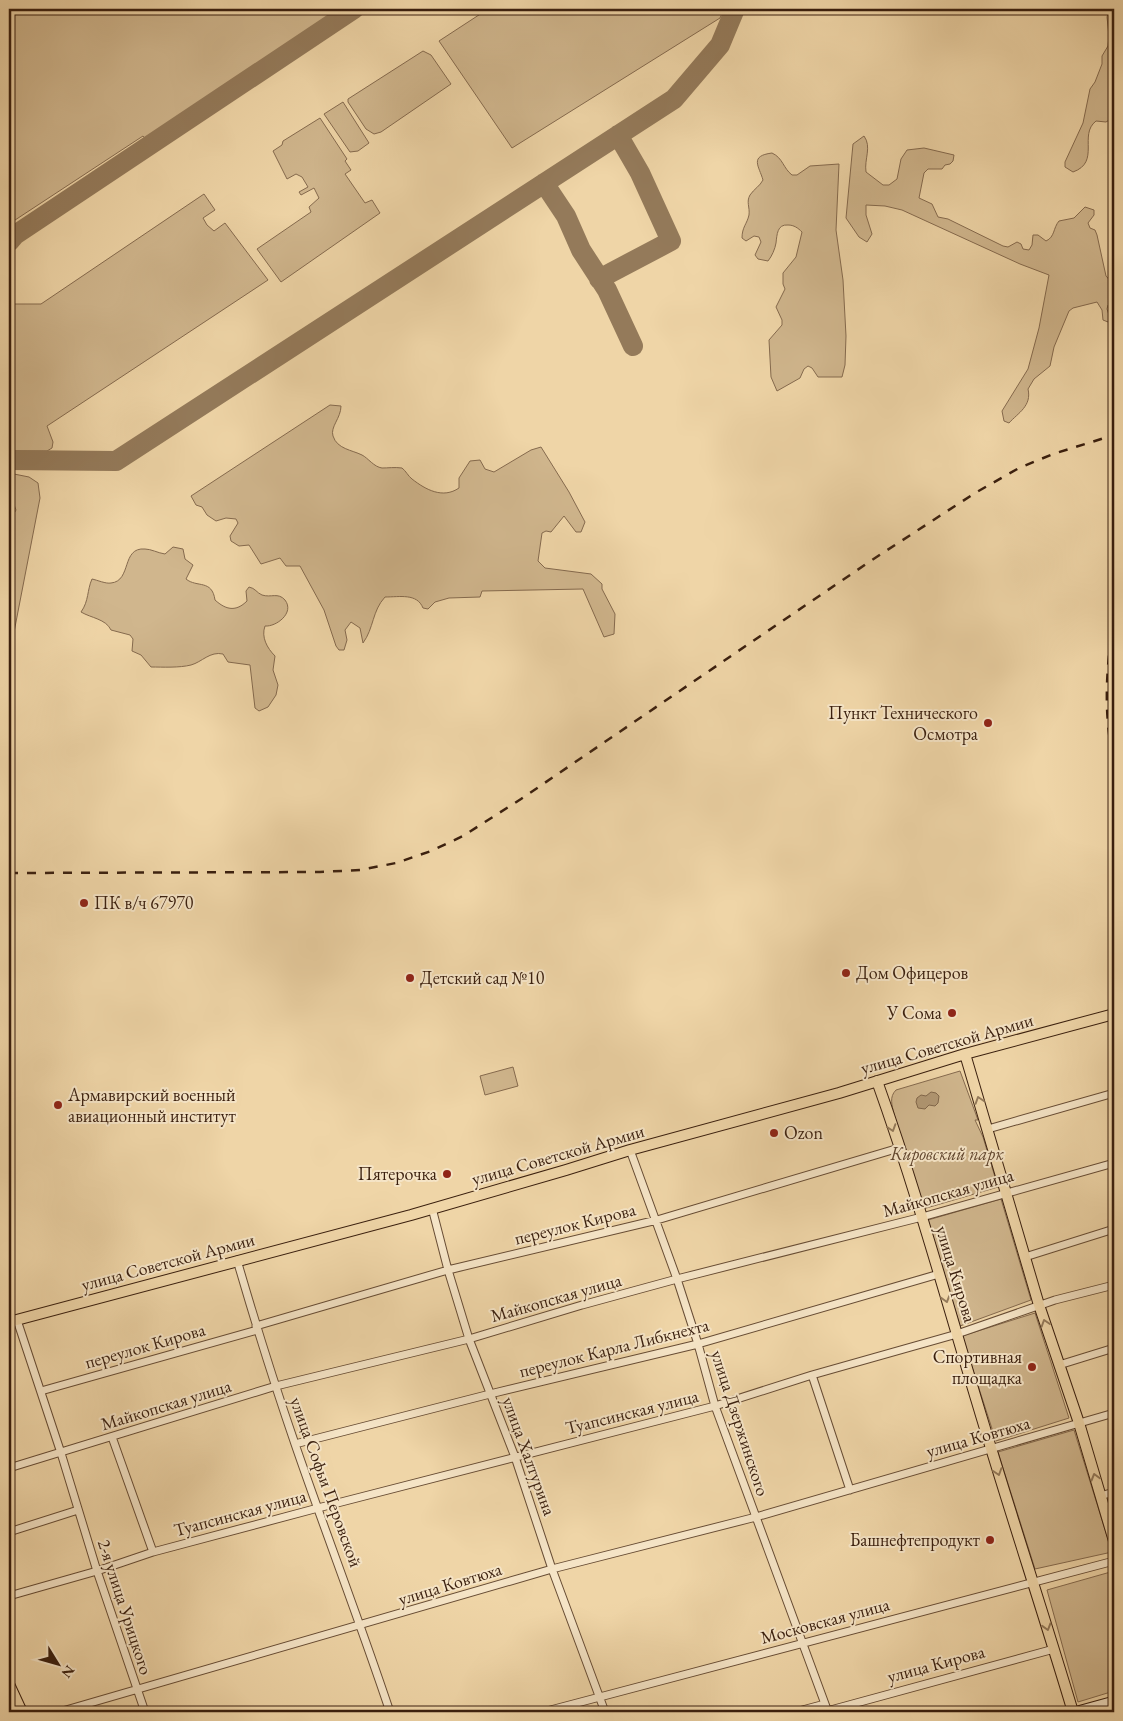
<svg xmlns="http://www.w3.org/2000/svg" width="1123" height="1721" viewBox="0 0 1123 1721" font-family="'EB Garamond',serif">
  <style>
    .green { fill: #d0b68d; stroke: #856a4e }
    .water { fill: #b19773; stroke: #81674b }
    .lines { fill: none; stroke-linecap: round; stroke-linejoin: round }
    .taxiway { stroke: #947a5a; stroke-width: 20 }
    .street-casing { stroke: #674c34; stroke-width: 9 }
    .secondary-casing { stroke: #3a1f0e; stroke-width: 11 }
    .primary-casing { stroke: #3a1f0e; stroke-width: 12 }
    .street { stroke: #f5e4c6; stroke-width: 7 }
    .secondary { stroke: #f5e4c6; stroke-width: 9 }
    .primary { stroke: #efd5a7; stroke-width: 10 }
    .rail { stroke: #3a1f0e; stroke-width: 2.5; stroke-dasharray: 9 9; stroke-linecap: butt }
    .oneway { stroke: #947a5a }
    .poi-dot { fill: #8f2418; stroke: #f5e4c6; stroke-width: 2 }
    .labels { text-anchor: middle; stroke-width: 4; stroke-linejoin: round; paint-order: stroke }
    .poi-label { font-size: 18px; fill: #3a1f0e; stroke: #f5e4c6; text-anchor: end }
    .street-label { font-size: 18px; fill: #3a1f0e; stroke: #f5e4c6 }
    .park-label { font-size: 18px; font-style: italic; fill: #60452e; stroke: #f5e4c6 }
  </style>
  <rect width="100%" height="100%" fill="#efd5a7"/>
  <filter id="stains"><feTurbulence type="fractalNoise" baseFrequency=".004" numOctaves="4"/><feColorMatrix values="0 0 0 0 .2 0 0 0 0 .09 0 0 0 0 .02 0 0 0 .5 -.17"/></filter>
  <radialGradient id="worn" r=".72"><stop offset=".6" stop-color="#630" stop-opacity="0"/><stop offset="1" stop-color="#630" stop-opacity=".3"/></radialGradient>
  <path class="green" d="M9,9H345L146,140L143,136L9,224Z
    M488,9H724L720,18L512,148L439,41Z
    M1109,9H1114V117L1106,122L1096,121C1078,135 1101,162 1073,172L1065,167V162L1083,123L1090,89L1095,82L1102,64V56L1108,46L1109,36L1107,17Z
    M423,51L431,55L451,84L381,132L374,134L366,129L348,102V99Z
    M343,102L369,143L358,151L350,152L324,114Z
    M320,118L347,159L345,161L351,170L345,174L365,203L372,200L380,213L281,282L257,249L311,212L309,207L319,198L314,188L301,195L299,192L308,187L302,177L296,174L287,179L273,151L282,145L283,141Z
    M864,136C872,147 864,159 866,172L883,185H889L897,179L901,159L907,150L924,148L954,155L953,161L950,164L945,165L942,169H928L924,173L919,198L932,204L938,217L948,219L1003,246L1008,247L1017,242L1021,244L1023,249L1029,250L1032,245L1033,235H1038L1046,241C1055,237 1053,228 1059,221L1074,218L1085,207L1094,210V215L1088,223L1090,228L1095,230L1097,235L1106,276L1114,285V305L1112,303L1108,305L1107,309L1110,318L1108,322L1103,320L1102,310L1097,302L1073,308L1069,311L1054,347L1050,366L1034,379L1028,389C1032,406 1018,413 1009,423L1004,421L1002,411L1028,369L1039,328L1049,275L1020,264L902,210L885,206L866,205V215L872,234L867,242L859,237L846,218L853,144Z
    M772,153C783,158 783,168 792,175H797L810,166L839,164L836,230L843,280L846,336L845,365L842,377H818L812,368L808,366L804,369L800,378L777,391L771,377L769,340L782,325V320L776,307L785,289L783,284V273L796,257L802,232C798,228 794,225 788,225C777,224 777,235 776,243C775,249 772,256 768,261L758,259L755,255L761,242L759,237L754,236L746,241L742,238C742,227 747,224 749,215C750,207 746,202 750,195C754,189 760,186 763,180C759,166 749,156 772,153Z
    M204,194L215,210L203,218L207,225L214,231L225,223L268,280L47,426L53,442L52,448L47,451H9V304H41Z
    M330,405L341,406C341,418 330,427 333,436C337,449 352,450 362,455C368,458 374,467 382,468C388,468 395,467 402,468C406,471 408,476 412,479C426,490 443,499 459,488V478L470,461L480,460L485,469L494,472L531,450L541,447L569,492L585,522L581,532H576L564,516L551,532L546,531L542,533L538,561L545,568L591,574L602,584V589L615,614L614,634L604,637L583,589L482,591L480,597L449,598L435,602L428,609L423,608C417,593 400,597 385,597C372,611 374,628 363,643L360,628L351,622L345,630L347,640L344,650H339L336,646L324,610L300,566H286L280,558L261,564L249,545L239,546L231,541L230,536L238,523L236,519L226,518L216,521L207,515L202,507L196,505L191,496Z
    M9,473L29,477L38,483L40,498L9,658V522L16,510L13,502L9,496Z
    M173,547L183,549L185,559L193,565L186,579C197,588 212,579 215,600C226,610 236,612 247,601L246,591L249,587C255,588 257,593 262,595C271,598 278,592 285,600C295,613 276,627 265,626C261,637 267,648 275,656L273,670L278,685L276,695L268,707L259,711L255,708L250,665L228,662L223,654C210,651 202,662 191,665C179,668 163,667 151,667L141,655L132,651L133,639L130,635L111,630C106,619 91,618 81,612C89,601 87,590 92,579C97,580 106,584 111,583C132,581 121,547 145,549C151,549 158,553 165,554Z
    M513,1067L518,1086L485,1095L480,1076Z
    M960,1071L978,1120H975L983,1137L998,1187L923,1209L894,1114C892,1105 889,1097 896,1090Z
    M1001,1199L1031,1300L960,1326L928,1220Z
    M1035,1313L1069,1418L996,1441L962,1336Z
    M1074,1430L1112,1552L1035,1569L998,1452Z
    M1114,1571V1691L1078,1702L1047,1590Z"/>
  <path class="water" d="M931,1092L936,1093L939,1096L938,1103L935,1106L929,1105L925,1109L918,1108L916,1102L917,1098L921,1095L926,1096Z"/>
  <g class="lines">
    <path class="taxiway" d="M544,183L566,216L581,250L607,290L633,346
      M9,242L15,235L354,9
      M599,279L671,241L640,173L618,135
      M9,460L116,461L674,99L720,45L735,9"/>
    <g class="street-casing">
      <path id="street" d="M988,1129L1114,1093
        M630,1150L677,1279L698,1344L715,1406L828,1712
        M432,1208L448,1270L469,1339L515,1457L552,1569L605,1712
        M1025,1257L1114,1229
        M237,1260C255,1322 274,1383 295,1444C326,1534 360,1622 390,1712
        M17,1320L61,1453L97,1571L145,1712
        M256,1326L448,1270L657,1220L899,1148
        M1059,1365L1114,1348
        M812,1375L850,1490
        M41,1391L257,1330
        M112,1437L153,1552
        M295,1444L490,1394L698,1344L939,1274
        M9,1468L276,1386L469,1339L582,1305L677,1279L922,1217L1114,1163
        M1100,1496L1114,1492
        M9,1532L78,1510
        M9,1596L97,1571L153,1552L318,1508L715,1406L812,1375L957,1334L1055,1300L1114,1285
        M827,1711L1054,1649
        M59,1712L552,1569L756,1517L1114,1413
        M543,1712L1114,1561
        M795,1712L825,1704"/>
    </g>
    <g class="secondary-casing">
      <path id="secondary" d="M1074,1712L1114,1701"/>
    </g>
    <g class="primary-casing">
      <path id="primary" d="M965,1054L1039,1305L1079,1423L1114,1541
        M877,1081C915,1187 945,1295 977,1402C1008,1506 1042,1609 1073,1712
        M9,1322L411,1215L566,1170L630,1150L839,1093L965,1054L1114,1014
        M9,1684L22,1712"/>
    </g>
    <use href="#street" class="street"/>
    <use href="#secondary" class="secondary"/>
    <use href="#primary" class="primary"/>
    <path class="rail" d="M1114,620C1106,665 1103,716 1114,761
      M9,873L320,872L360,870L396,863L431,851L463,836L521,799L872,560L975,493L1019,468L1053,454L1114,435"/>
  </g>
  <defs><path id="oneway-chevron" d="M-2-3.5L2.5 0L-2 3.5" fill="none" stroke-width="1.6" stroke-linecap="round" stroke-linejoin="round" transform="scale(1.25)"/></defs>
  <g class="oneway">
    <use href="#oneway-chevron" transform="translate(979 1100) rotate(-108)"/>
    <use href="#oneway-chevron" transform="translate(892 1128) rotate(72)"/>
    <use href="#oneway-chevron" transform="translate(946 1299) rotate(74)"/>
    <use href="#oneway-chevron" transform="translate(1045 1323) rotate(-108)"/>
    <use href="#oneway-chevron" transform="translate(998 1472) rotate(72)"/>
    <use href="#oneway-chevron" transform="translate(1095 1477) rotate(-106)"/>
    <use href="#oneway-chevron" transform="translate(1047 1627) rotate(73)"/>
  </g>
  <g class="poi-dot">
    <circle cx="988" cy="723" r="5"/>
    <circle cx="84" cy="903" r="5"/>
    <circle cx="846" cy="973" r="5"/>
    <circle cx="410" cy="978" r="5"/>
    <circle cx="952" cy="1013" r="5"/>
    <circle cx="58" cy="1105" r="5"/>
    <circle cx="774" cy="1133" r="5"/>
    <circle cx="447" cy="1174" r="5"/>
    <circle cx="1032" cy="1367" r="5"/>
    <circle cx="990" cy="1540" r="5"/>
  </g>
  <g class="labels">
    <g class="poi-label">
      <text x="978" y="719">Пункт Технического<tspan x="978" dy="21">Осмотра</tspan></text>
      <text x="94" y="909" text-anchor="start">ПК в/ч 67970</text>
      <text x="856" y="979" text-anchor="start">Дом Офицеров</text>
      <text x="420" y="984" text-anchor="start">Детский сад №10</text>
      <text x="942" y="1019">У Сома</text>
      <text x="68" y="1101" text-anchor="start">Армавирский военный<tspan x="68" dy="21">авиационный институт</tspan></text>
      <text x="784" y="1139" text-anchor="start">Ozon</text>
      <text x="437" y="1180">Пятерочка</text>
      <text x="1022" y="1363">Спортивная<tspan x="1022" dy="21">площадка</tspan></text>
      <text x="980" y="1546">Башнефтепродукт</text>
    </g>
    <g class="street-label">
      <text transform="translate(947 1044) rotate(-16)" y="6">улица Советской Армии</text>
      <text transform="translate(558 1155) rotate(-16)" y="6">улица Советской Армии</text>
      <text transform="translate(948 1193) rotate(-16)" y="6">Майкопская улица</text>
      <text transform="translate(575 1224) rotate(-14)" y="6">переулок Кирова</text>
      <text transform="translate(168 1262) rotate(-15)" y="6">улица Советской Армии</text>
      <text transform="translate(956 1274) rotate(73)" y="6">улица Кирова</text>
      <text transform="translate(556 1298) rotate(-16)" y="6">Майкопская улица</text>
      <text transform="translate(145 1346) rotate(-16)" y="6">переулок Кирова</text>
      <text transform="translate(614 1348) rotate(-14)" y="6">переулок Карла Либкнехта</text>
      <text transform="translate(166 1405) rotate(-17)" y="6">Майкопская улица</text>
      <text transform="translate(632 1412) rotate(-14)" y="6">Туапсинская улица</text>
      <text transform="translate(740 1423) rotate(72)" y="6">улица Дзержинского</text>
      <text transform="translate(978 1437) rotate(-16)" y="6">улица Ковтюха</text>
      <text transform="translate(529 1456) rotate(70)" y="6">улица Халтурина</text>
      <text transform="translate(326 1482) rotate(70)" y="6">улица Софьи Перовской</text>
      <text transform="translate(240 1513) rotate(-15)" y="6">Туапсинская улица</text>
      <text transform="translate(450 1584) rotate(-17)" y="6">улица Ковтюха</text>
      <text transform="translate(125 1607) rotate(72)" y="6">2-я улица Урицкого</text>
      <text transform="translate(825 1621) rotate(-15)" y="6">Московская улица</text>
      <text transform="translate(936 1664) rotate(-15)" y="6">улица Кирова</text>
    </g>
    <g class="park-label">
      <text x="947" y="1160">Кировский парк</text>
    </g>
  </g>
  <rect width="1123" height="1721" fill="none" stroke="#efd5a7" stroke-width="30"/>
  <rect x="10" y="10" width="1103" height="1701" fill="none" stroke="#3a1f0e" stroke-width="2.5"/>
  <rect x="15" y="15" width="1093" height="1691" fill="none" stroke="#3a1f0e"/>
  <g transform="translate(58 1664) rotate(127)" stroke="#f5e4c6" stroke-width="4" paint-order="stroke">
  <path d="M0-4L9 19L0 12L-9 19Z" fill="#3a1f0e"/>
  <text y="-8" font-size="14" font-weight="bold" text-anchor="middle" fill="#3a1f0e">N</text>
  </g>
  <rect width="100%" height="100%" filter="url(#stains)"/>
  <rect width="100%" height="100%" fill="url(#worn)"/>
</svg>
